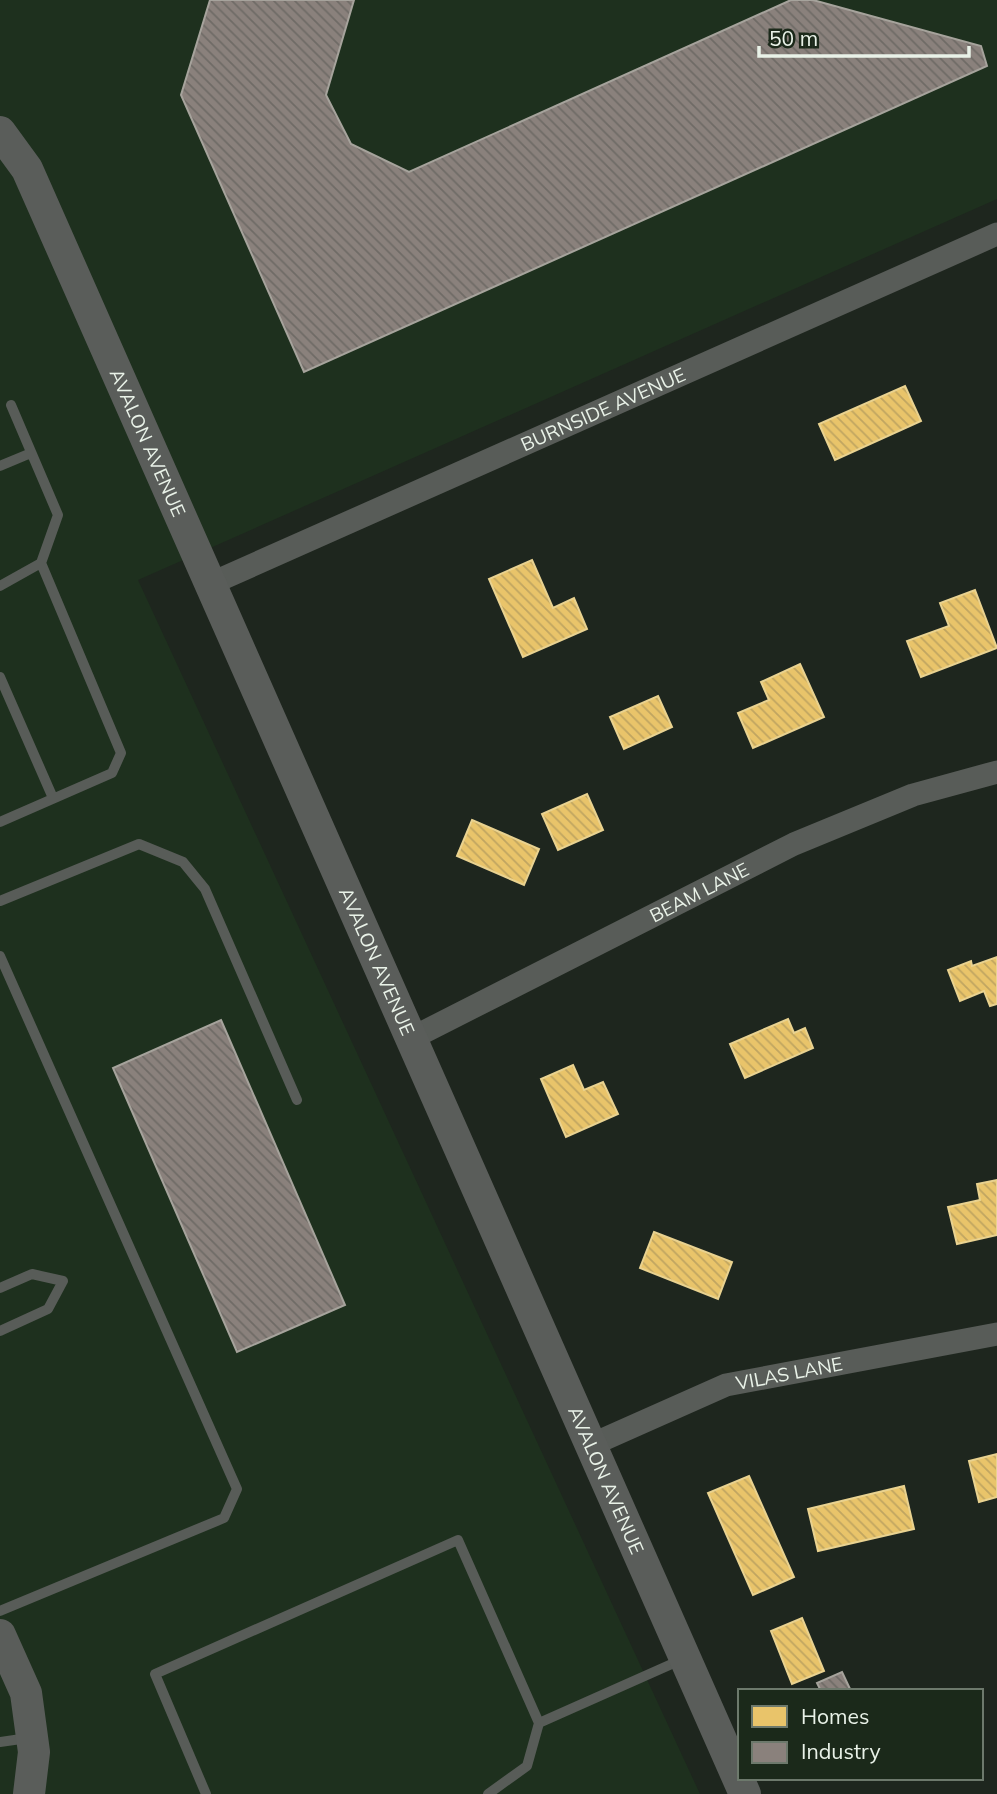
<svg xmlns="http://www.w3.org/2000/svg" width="997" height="1794" viewBox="0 0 997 1794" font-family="Mulish,sans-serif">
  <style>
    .built { fill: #1e301e }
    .homes { fill: url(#homes-back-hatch); stroke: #e9d290; stroke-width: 2 }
    .industry { fill: url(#industry-back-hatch); stroke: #a6a39c; stroke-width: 2 }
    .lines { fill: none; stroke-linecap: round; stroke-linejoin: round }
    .lane { stroke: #585c58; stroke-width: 10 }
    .street { stroke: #585c58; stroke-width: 23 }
    .secondary { stroke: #5a5d5a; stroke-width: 32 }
    .labels { text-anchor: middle; stroke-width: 7; stroke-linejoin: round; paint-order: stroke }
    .street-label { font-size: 19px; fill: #e9f2e8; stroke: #1b291a }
  </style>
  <defs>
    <pattern id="homes-back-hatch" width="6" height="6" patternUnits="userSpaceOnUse" patternTransform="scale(1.75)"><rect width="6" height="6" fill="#e9c46a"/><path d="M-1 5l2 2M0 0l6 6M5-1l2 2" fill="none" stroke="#c0a561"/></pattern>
    <pattern id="industry-back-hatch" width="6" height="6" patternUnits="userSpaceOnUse" patternTransform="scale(1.75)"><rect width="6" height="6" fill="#8a817c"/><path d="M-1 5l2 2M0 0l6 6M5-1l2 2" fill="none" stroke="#6f6b66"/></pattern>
  </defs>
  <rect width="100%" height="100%" fill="#1e261e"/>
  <path class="built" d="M0,0H997V199L138,580L700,1794H0Z"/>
  <path class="homes" d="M905,386L921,421L835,460L819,424Z
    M532,560L553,608L574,598L587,629L523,657L489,579Z
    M975,590L997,648L921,677L907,641L949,626L940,603Z
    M800,664L824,717L753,748L738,713L769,700L761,682Z
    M658,696L672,727L624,749L610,717Z
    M587,794L603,830L558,850L542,814Z
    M472,820L539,849L524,885L457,856Z
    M997,957V1004L990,1006L984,991L960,1001L948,970L971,961L972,966Z
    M788,1019L794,1033L805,1028L813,1048L745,1078L730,1044Z
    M573,1065L584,1090L603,1082L618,1114L566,1137L541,1079Z
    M997,1180V1235L957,1244L948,1207L980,1200L977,1184Z
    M654,1232L732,1262L718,1299L640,1268Z
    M997,1454V1497L979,1502L969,1461Z
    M749,1476L794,1577L753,1595L708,1493Z
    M904,1486L914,1529L818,1551L808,1509Z
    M802,1618L824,1671L792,1684L771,1631Z"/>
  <path class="industry" d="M210,0H354L326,95L351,144L409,172L791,0H813L981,46L987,66L304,372L181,95Z
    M221,1020L345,1305L237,1352L113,1068Z
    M842,1672L851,1691H821L817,1683Z"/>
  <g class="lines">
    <path class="lane" d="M0,466L31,453
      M0,586L41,563L58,515L11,405
      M0,677L53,798
      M0,822L112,773L121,753L41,563
      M0,901L139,844L183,862L205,889L297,1100
      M0,956L237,1489L224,1518L0,1611
      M0,1288L32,1274L63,1281L48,1309L0,1331
      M539,1723L683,1659
      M0,1742L28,1738
      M206,1794L155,1674L458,1540L539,1723L527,1766L488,1794"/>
    <g class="street">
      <path id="s1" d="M210,584L997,234"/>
      <path id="s2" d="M412,1038L794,844L913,795L997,772"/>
      <path id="s3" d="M591,1445L726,1385L997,1334"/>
    </g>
    <g class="secondary">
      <path id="s4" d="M0,132L27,169L745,1794"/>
      <path d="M0,1635L26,1693L34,1752L29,1794"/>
    </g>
  </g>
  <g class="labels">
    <g class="street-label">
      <text dy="7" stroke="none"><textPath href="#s1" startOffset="430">BURNSIDE AVENUE</textPath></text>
      <text dy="7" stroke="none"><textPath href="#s4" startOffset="345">AVALON AVENUE</textPath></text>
      <text dy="7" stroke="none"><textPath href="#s2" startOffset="322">BEAM LANE</textPath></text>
      <text dy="7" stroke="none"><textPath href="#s4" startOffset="912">AVALON AVENUE</textPath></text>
      <text dy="7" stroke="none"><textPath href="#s3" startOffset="212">VILAS LANE</textPath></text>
      <text dy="7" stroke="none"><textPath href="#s4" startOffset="1479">AVALON AVENUE</textPath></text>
    </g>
  </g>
  <rect x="738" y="1689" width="245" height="91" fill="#1b291a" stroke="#6d796c" stroke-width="2"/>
  <rect x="752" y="1706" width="35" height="21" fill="#e9c46a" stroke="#6d796c" stroke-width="2"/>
  <text x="801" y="1724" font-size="21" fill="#e9f2e8">Homes</text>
  <rect x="752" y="1742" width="35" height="21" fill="#8a817c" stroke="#6d796c" stroke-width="2"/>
  <text x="801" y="1759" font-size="21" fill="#e9f2e8">Industry</text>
  <path d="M759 46v10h210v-10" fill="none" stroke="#e9f2e8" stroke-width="3.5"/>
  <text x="769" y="46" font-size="21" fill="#e9f2e8" stroke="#1b291a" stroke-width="5" paint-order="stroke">50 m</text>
</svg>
